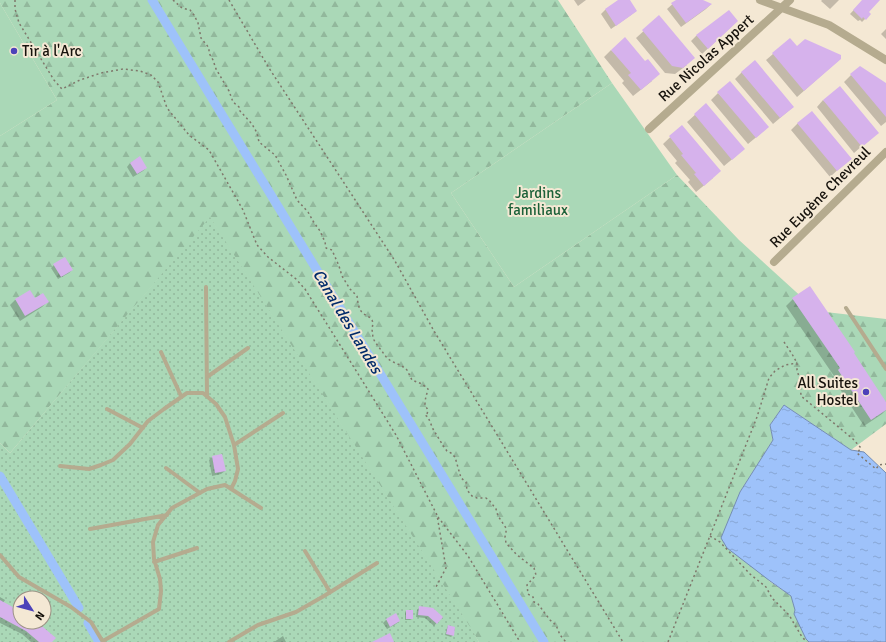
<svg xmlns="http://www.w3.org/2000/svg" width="886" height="642" viewBox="0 0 886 642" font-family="Signika,sans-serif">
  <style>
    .forest { fill: url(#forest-firs) }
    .park { fill: url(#park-dots); fill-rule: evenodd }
    .garden { fill: #aad8b7 }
    .water { fill: url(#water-ripples); stroke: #758db3 }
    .shadow { fill: #0003 }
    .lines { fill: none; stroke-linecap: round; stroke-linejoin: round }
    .canal { stroke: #9ec2fa; stroke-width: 9 }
    .building { fill: #d6b2ec }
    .path { stroke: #7f776b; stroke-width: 1.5; stroke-dasharray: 2 3; stroke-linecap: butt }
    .lane { stroke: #b5ab8f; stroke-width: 4 }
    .street { stroke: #b5ab8f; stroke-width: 8 }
    .poi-dot { fill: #4c42b9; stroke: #f4e8d4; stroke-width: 1.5 }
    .labels { text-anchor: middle; stroke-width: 4; stroke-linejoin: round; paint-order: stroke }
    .poi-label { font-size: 15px; fill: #16120c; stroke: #f4e8d4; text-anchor: start }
    .street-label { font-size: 15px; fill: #16120c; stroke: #f4e8d4 }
    .park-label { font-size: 15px; fill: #1c6139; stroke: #f4e8d4 }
    .water-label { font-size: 16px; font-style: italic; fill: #012a6a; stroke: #f4e8d4 }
  </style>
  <defs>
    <pattern id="forest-firs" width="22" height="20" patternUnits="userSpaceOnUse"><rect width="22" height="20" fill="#aad8b7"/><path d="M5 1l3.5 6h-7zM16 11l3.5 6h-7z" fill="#92b89c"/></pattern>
    <pattern id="park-dots" width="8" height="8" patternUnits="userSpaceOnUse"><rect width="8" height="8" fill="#aad8b7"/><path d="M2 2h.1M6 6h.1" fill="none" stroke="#92b89c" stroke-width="1.8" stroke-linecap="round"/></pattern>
    <pattern id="water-ripples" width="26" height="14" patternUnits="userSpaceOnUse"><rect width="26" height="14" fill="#9ec2fa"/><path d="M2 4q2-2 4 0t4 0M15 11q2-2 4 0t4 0" fill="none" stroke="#87a6d5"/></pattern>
  </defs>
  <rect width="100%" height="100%" fill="#f4e8d4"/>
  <path class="forest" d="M0,0H558L612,83L451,193L514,287L677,175L739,240L817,311L886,319V424L851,450L784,405L770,425L773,440L740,492L769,581L791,596L801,627L806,639L809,642H479L210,218L10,453L0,443V136L57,100L0,3Z"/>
  <path class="park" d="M210,217L472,630L479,642H0V443L10,453ZM20,598H44V622H20Z"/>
  <path class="garden" d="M0,3L57,100L0,136Z
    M612,83L677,175L514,287L451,193Z"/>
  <path class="water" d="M784,405L851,450L864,452L886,473V642H809L806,639L794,614L795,610L791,596L770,581L727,548L721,538L740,492L773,440L770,425Z"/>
  <path class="shadow" d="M574,0H586L578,6Z
    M620,0H628L636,11L631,15L611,29L601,14L605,10Z
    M677,0H700L710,5L706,9L681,27L667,9Z
    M822,0H839L830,9L821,1Z
    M863,0H877L867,12L870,14L862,22L860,20L858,21L850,14Z
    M729,12L732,26L702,54L691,41L696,36Z
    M659,17L687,65L675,74L665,73L636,38Z
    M886,29V39L881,34Z
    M797,47L840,59L797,97L766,60L773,54Z
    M611,50L652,81L633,96L622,83L624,81L604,57Z
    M742,72L793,107L773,124L735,79Z
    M851,75L886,84V122L881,126L844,82Z
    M718,93L760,134L748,144L711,100Z
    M823,100L870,139L854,153L817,107Z
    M706,105L736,156L724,166L687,122Z
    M798,123L843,165L830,177L791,130Z
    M682,126L713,178L696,192L688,182L690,180L675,163L677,161L663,144Z
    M139,158L146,168L143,171L133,177L127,167L130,163Z
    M54,265L72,270L69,273L58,279L51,268Z
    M30,291L35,299L47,302L42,307L20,321L10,305L15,300Z
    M793,299L853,353L886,404V410L882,414L864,426L832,377L834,376L786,306Z
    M212,457L225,471L221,474L212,476L209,460Z
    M0,597L5,600L3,603L20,613V622H35L51,642H31L22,634L0,623Z
    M420,607L442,617L434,626L425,618L416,617L417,610Z
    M406,611L412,619L410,620H405V612Z
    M386,620L399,621L396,624L387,629L383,623Z
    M448,626L453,635L451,637L445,635L447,628Z
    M283,636L286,642H274Z"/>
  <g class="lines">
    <path class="canal" d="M152,0L544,642
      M0,476L79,608
      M88,623L99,642"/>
  </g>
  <path class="building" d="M618,0H630L637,11L616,26L605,9Z
    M676,0H703L712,4L686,23L671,3Z
    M862,0H880L869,12L871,14L866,20L863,17L862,19L853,10Z
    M729,10L738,21L708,49L696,35Z
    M659,15L695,58L683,68L672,66L642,30Z
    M625,37L645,61L648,59L660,74L641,90L628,75L631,73L611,50Z
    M790,38L797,46L805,39L841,55V59L804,91L772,53Z
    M755,60L794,107L780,118L741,72Z
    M860,66L886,83V117L850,74Z
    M730,81L769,127L756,138L717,92Z
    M840,86L879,133L862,147L823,100Z
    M706,103L745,149L732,160L694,114Z
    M812,111L852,159L837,171L797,123Z
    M682,125L721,171L704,186L694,174L696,173L681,155L683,154L669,136Z
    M140,156L147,168L137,174L130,163Z
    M65,257L73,270L61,277L53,264Z
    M810,286L855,352L854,353L886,402V410L871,420L838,370L840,368L792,298Z
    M30,290L35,298L43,293L49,302L25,316L15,299Z
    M222,454L226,471L215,473L212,456Z
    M0,600L20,611V622H37L56,638L52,642H39L26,631L0,617Z
    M419,606L433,608L443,617L437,624L428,616L418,615Z
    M406,610H413V619H406Z
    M396,613L400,621L390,627L386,619Z
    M448,625L455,627L454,636L446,634Z
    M390,633L394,642H372Z"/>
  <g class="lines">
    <path class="path" d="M15,0V9L19,23L54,80L62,89L80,80L101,73L123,69L140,71L151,75L158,82L167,108L189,135L209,150L243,210L257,245L268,257L296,279L305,289L360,377L396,435L437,515L446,568L436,587
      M173,0L182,8L190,10L194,15L198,23L201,38L209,48V53L213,60L216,69L229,91L233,102L239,107L240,108V111L252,124L257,133L259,142L275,155L286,175L297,200L308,212L313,221L320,231L325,242L326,248L332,250L339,266L342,276L350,289L357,296C358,302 358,310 364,314C367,316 370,317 372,320L373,323L372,329L373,338L375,342L387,358L391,361L402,366L407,370L412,380L422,384L428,389C427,394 425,398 425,404C426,409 429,408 427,414L425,415L428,417L433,429L444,447L447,451L451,453L455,457L461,478L466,482L467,490L472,496L477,498H486L489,500L496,509L498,516L506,528V532L505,537L506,543L517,555L534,568L536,575L527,585L528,594L533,597L534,602L538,604L550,620L556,625L560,635L566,642
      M229,0L269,68L395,261L434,331L623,642
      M784,342L792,354L797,363V370L800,380L801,396L853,439L861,448L857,453L876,469L879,465L886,464
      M438,517L468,556L520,642
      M710,536L720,542L750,574L766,587L772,598L789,615L802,637L807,642
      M668,642L757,417L769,378L775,371L785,365L797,363"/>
    <path class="lane" d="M206,287L207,396
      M846,308L886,369
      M161,352L181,396
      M207,377L248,348
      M107,409L143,428
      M234,445L283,413
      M60,466L89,469L101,465L113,460L130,444L148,421L164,409L187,393H203L216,404L225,417L234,445L238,469L235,481L231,489
      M166,468L200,493
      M90,529L167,515
      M305,551L330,592
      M0,555L19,577L71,607L91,622L103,642
      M154,562L197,548
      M103,641L159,609L161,591L160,579L154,559L153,542L158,525L172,508L207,489L225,485L261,508
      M229,642L258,625L296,612L324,596L377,563"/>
    <path class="street" d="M760,0L829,25L886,60
      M649,129L790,0
      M774,262L886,152"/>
  </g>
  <g class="poi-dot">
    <circle cx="14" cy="51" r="4"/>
    <circle cx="866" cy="392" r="4"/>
  </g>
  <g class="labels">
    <g class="poi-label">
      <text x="22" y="56">Tir à l'Arc</text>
      <text x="858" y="388" text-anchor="end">All Suites<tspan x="858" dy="17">Hostel</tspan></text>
    </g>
    <g class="street-label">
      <text transform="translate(706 58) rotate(-42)" y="5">Rue Nicolas Appert</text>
      <text transform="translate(820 197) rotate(-45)" y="5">Rue Eugène Chevreul</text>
    </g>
    <g class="park-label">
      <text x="538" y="198">Jardins<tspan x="538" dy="17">familiaux</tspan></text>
    </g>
    <g class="water-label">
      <text transform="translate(348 321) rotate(59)" y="6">Canal des Landes</text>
    </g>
  </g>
  <g transform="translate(32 610) rotate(126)"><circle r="19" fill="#f4e8d4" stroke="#9b9284"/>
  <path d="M0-3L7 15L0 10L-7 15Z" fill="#4c42b9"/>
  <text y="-6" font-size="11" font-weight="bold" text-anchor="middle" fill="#16120c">N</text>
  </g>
</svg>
